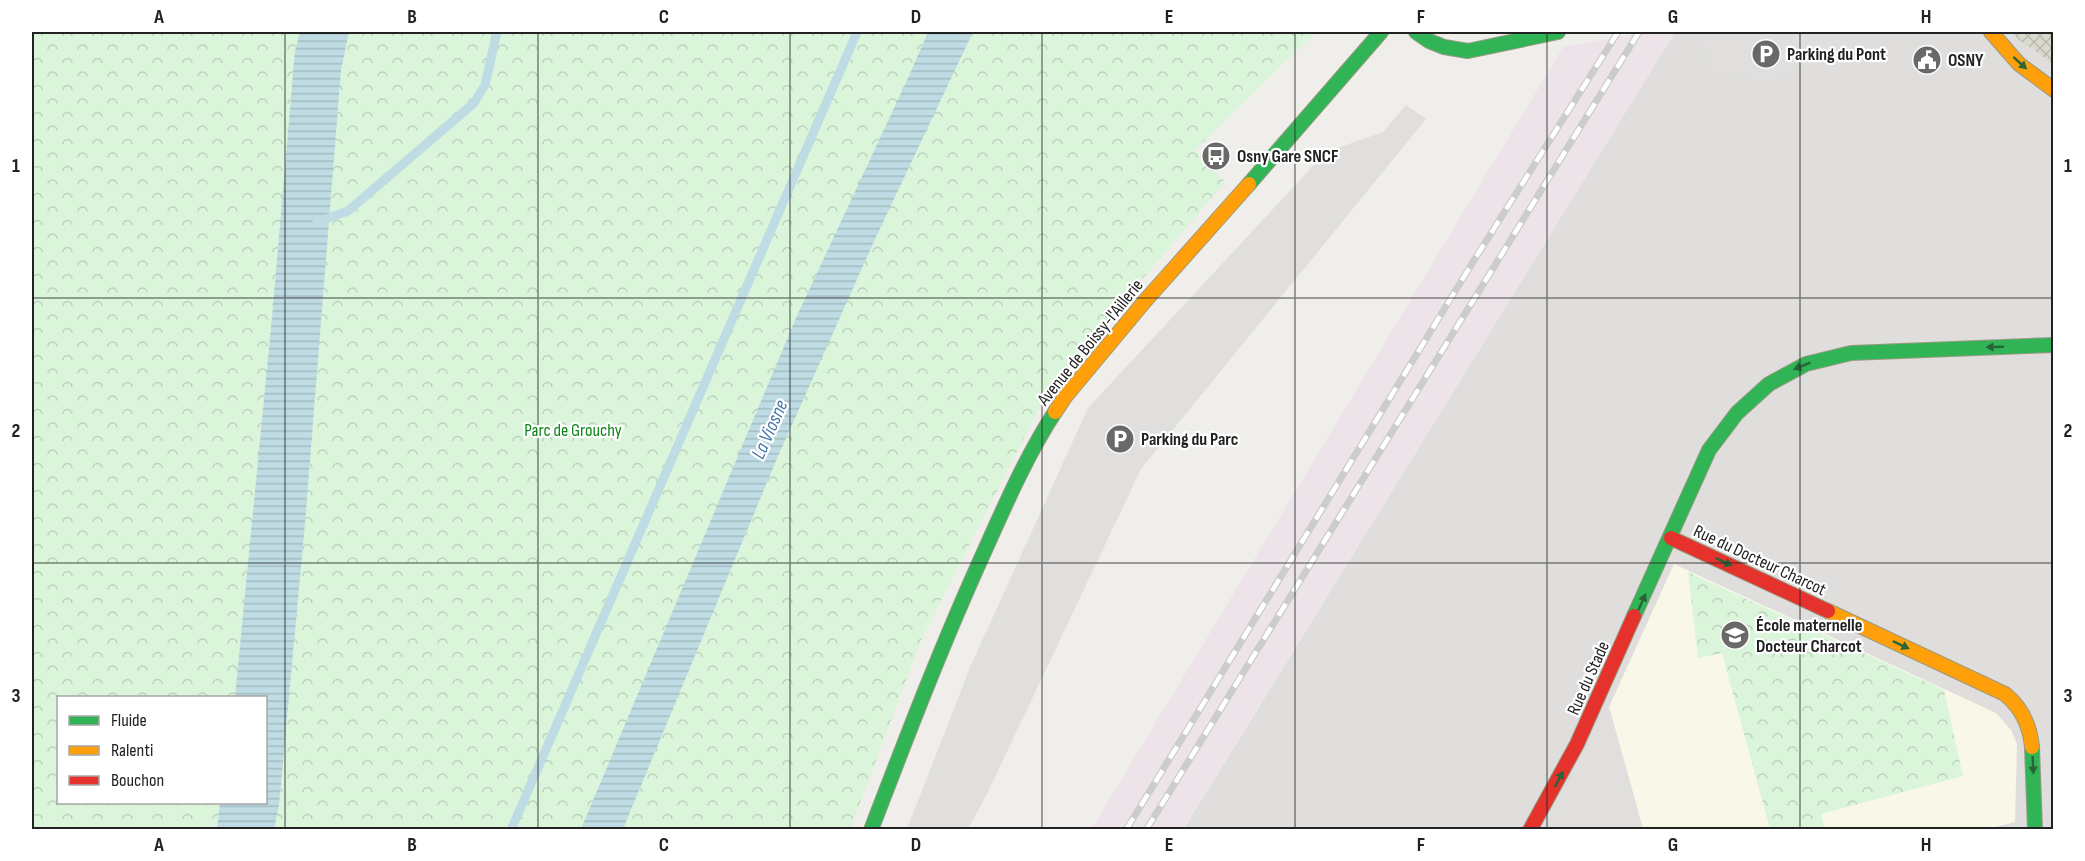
<svg xmlns="http://www.w3.org/2000/svg" width="2085" height="861" viewBox="0 0 2085 861" font-family="'Sofia Sans Condensed',sans-serif">
  <style>
    .residential { fill: #dfdedc }
    .industrial { fill: #ede4e9 }
    .education { fill: #f8f7e8 }
    .construction { fill: url(#construction-cross-hatch) }
    .park { fill: url(#park-crowns); fill-rule: evenodd }
    .parking { fill: #e0dfde }
    .water { fill: url(#water-rules) }
    .lines { fill: none; stroke-linecap: round; stroke-linejoin: round }
    .stream { stroke: #bfdbe3; stroke-width: 9 }
    .fast-casing { stroke: #999a82; stroke-width: 16 }
    .slow-casing { stroke: #999a82; stroke-width: 16 }
    .jam-casing { stroke: #999a82; stroke-width: 16 }
    .fast { stroke: #30b455; stroke-width: 14 }
    .slow { stroke: #ff9f0a; stroke-width: 14 }
    .jam { stroke: #e5322d; stroke-width: 14 }
    .rail-casing { stroke: #ccc; stroke-width: 7 }
    .rail { stroke: #fff; stroke-width: 4.5; stroke-dasharray: 14; stroke-linecap: butt }
    .oneway { fill: #286439 }
    .grid { fill: none; stroke: #222; stroke-width: 1.5; stroke-opacity: 0.55 }
    .labels { text-anchor: middle; stroke-width: 4.5; stroke-linejoin: round; paint-order: stroke }
    .poi-label { font-size: 18px; font-weight: bold; fill: #222; stroke: #fff; text-anchor: start }
    .street-label { font-size: 18px; fill: #222; stroke: #fff }
    .park-label { font-size: 18px; fill: #0c8416; stroke: #fff }
    .water-label { font-size: 20px; font-style: italic; fill: #4a7aab; stroke: #fff }
    .neatline { fill: none; stroke: #222; stroke-width: 2 }
    .grid-label { font-size: 20px; text-anchor: middle; font-weight: bold; fill: #222 }
  </style>
  <defs>
    <pattern id="construction-cross-hatch" width="8" height="8" patternUnits="userSpaceOnUse" patternTransform="scale(1.5)"><rect width="8" height="8" fill="#d9d9cd"/><path d="M0 0l8 8M0 8l8-8" fill="none" stroke="#babab0"/></pattern>
    <pattern id="park-crowns" width="20" height="18" patternUnits="userSpaceOnUse" patternTransform="scale(1.5)"><rect width="20" height="18" fill="#daf5da"/><path d="M2 6a3 3 0 1 1 6 0M12 15a3 3 0 1 1 6 0" fill="none" stroke="#bbd2bb"/></pattern>
    <pattern id="water-rules" width="6" height="5" patternUnits="userSpaceOnUse" patternTransform="scale(1.5)"><rect width="6" height="5" fill="#bfdbe3"/><path d="M0 2.5h6" fill="none" stroke="#a4bcc2"/></pattern>
  </defs>
  <rect width="100%" height="100%" fill="#f0eeeb"/>
  <path class="residential" d="M1675,32H2053V829L1183,830Z"/>
  <path class="industrial" d="M1645,32H1675L1183,829L1091,830L1563,47Z"/>
  <path class="education" d="M1674,564L1996,713L2011,730L2017,744L2015,822L1983,830L1643,829L1609,707Z"/>
  <path class="construction" d="M2013,32H2053V64L2018,39Z"/>
  <path class="park" d="M32,32H1316L1195,150L1225,182L1050,387L922,638L850,830L32,829ZM58,698H266V802H58Z
    M1688,572L1944,690L1963,776L1821,814L1825,829H1770L1722,653L1698,658Z"/>
  <path class="parking" d="M1703,32H1873L1773,78L1714,77Z
    M1406,105L1426,119L1141,469L987,794L968,829H907L971,665L1088,408L1326,152L1383,132Z
    M1609,707L1643,829L1542,830Z"/>
  <path class="water" d="M300,32H349L341,70L305,523L279,805L274,829H217L220,803L266,802V698L235,697L273,307L295,51Z
    M928,32H973L875,239L775,463L623,829H581L796,318L909,76Z"/>
  <g class="lines">
    <path class="stream" d="M317,222L348,211L474,103L485,85L497,32
      M511,830L857,32"/>
    <g class="fast-casing">
      <path id="fast" d="M1416,32L1429,41L1444,47L1468,51L1558,32
        M1249,184L1381,32
        M1634,616L1709,450L1737,413L1769,384L1806,364L1851,353L2054,345
        M2032,747L2035,830
        M871,830C907,736 943,642 985,550C1006,503 1027,455 1055,412"/>
    </g>
    <g class="slow-casing">
      <path id="slow" d="M1991,32L2019,64L2054,90
        M1055,412L1065,397L1145,301L1249,184
        M1828,611L2005,694C2022,708 2030,725 2032,747"/>
    </g>
    <g class="jam-casing">
      <path id="jam" d="M1671,538L1828,611
        M1530,830L1577,744L1634,616"/>
    </g>
    <use href="#fast" class="fast"/>
    <use href="#slow" class="slow"/>
    <use href="#jam" class="jam"/>
    <g class="rail-casing">
      <path id="rail" d="M1126,830L1476,257L1618,32
        M1146,830L1639,32"/>
    </g>
    <use href="#rail" class="rail"/>
  </g>
  <defs><path id="oneway-solid" d="M-6-.8H1V-3.2L6.5 0L1 3.2V.8H-6Z" transform="scale(1.5)"/></defs>
  <g class="oneway">
    <use href="#oneway-solid" transform="translate(2020 63) rotate(42)"/>
    <use href="#oneway-solid" transform="translate(1995 347) rotate(178)"/>
    <use href="#oneway-solid" transform="translate(1802 366) rotate(158)"/>
    <use href="#oneway-solid" transform="translate(1724 562) rotate(25)"/>
    <use href="#oneway-solid" transform="translate(1642 602) rotate(-66)"/>
    <use href="#oneway-solid" transform="translate(1901 645) rotate(25)"/>
    <use href="#oneway-solid" transform="translate(2033 765) rotate(88)"/>
    <use href="#oneway-solid" transform="translate(1559 779) rotate(-62)"/>
  </g>
  <path class="grid" d="M285,32V830M538,32V830M790,32V830M1042,32V830M1295,32V830M1547,32V830M1800,32V830M32,298H2054M32,563H2054"/>
  <defs>
    <g id="parking-disc" transform="scale(1.5)"><circle r="9.5" fill="#6a6968" stroke="#fff"/><path d="M-3.5-5.5H1a3.5 3.5 0 0 1 0 7H-1V5.5H-3.5ZM-1-3.4V-.6H.8a1.4 1.4 0 0 0 0-2.8Z" fill="#fff"/></g>
    <g id="civic-disc" transform="scale(1.5)"><circle r="9.5" fill="#6a6968" stroke="#fff"/><path d="M-.6-6.5H3V-4.5H.6V-3L4-1V1h2V6H-6V1h2V-1L-.6-3ZM-1.2 2.5V6h2.4V2.5Z" fill="#fff"/></g>
    <g id="bus-disc" transform="scale(1.5)"><circle r="9.5" fill="#6a6968" stroke="#fff"/><path d="M-5-6H5V4H4V6H2V4H-2V6H-4V4H-5ZM-3.5-4V0h7V-4ZM-3.5 1.2v1.5H-2V1.2ZM2 1.2v1.5H3.5V1.2Z" fill="#fff"/></g>
    <g id="school-disc" transform="scale(1.5)"><circle r="9.5" fill="#6a6968" stroke="#fff"/><path d="M0-5L7-2L0 1L-7-2ZM-4 1L0 2.5L4 1V4Q0 6-4 4Z" fill="#fff"/></g>
  </defs>
  <g fill-rule="evenodd">
    <use href="#parking-disc" x="1766" y="54"/>
    <use href="#civic-disc" x="1927" y="60"/>
    <use href="#bus-disc" x="1216" y="156"/>
    <use href="#parking-disc" x="1120" y="439"/>
    <use href="#school-disc" x="1735" y="635"/>
  </g>
  <g class="labels">
    <g class="poi-label">
      <text x="1787" y="60">Parking du Pont</text>
      <text x="1948" y="66">OSNY</text>
      <text x="1237" y="162">Osny Gare SNCF</text>
      <text x="1141" y="445">Parking du Parc</text>
      <text x="1756" y="631">École maternelle<tspan x="1756" dy="21">Docteur Charcot</tspan></text>
    </g>
    <g class="street-label">
      <text transform="translate(1090 342) rotate(-51)" y="6">Avenue de Boissy-l'Aillerie</text>
      <text transform="translate(1760 560) rotate(25)" y="6">Rue du Docteur Charcot</text>
      <text transform="translate(1588 678) rotate(-66)" y="6">Rue du Stade</text>
    </g>
    <g class="park-label">
      <text x="573" y="436">Parc de Grouchy</text>
    </g>
    <g class="water-label">
      <text transform="translate(769 429) rotate(-66)" y="7">La Viosne</text>
    </g>
  </g>
  <rect width="2085" height="861" fill="none" stroke="#ffffff" stroke-width="66"/>
  <rect x="57" y="696" width="210" height="108" fill="#ffffff" stroke="#a7a7a7" stroke-width="1.5"/>
  <rect x="69" y="716" width="30" height="9" fill="#30b455" stroke="#a7a7a7" stroke-width="1.5"/>
  <text x="111" y="726" font-size="18" fill="#222222">Fluide</text>
  <rect x="69" y="746" width="30" height="9" fill="#ff9f0a" stroke="#a7a7a7" stroke-width="1.5"/>
  <text x="111" y="756" font-size="18" fill="#222222">Ralenti</text>
  <rect x="69" y="776" width="30" height="9" fill="#e5322d" stroke="#a7a7a7" stroke-width="1.5"/>
  <text x="111" y="786" font-size="18" fill="#222222">Bouchon</text>
  <rect x="33" y="33" width="2019" height="795" class="neatline"/>
  <g class="grid-label">
    <text x="159" y="23">A</text>
    <text x="412" y="23">B</text>
    <text x="664" y="23">C</text>
    <text x="916" y="23">D</text>
    <text x="1169" y="23">E</text>
    <text x="1421" y="23">F</text>
    <text x="1673" y="23">G</text>
    <text x="1926" y="23">H</text>
    <text x="16" y="172">1</text>
    <text x="2068" y="172">1</text>
    <text x="16" y="437">2</text>
    <text x="2068" y="437">2</text>
    <text x="16" y="702">3</text>
    <text x="2068" y="702">3</text>
    <text x="159" y="851">A</text>
    <text x="412" y="851">B</text>
    <text x="664" y="851">C</text>
    <text x="916" y="851">D</text>
    <text x="1169" y="851">E</text>
    <text x="1421" y="851">F</text>
    <text x="1673" y="851">G</text>
    <text x="1926" y="851">H</text>
  </g>
</svg>
